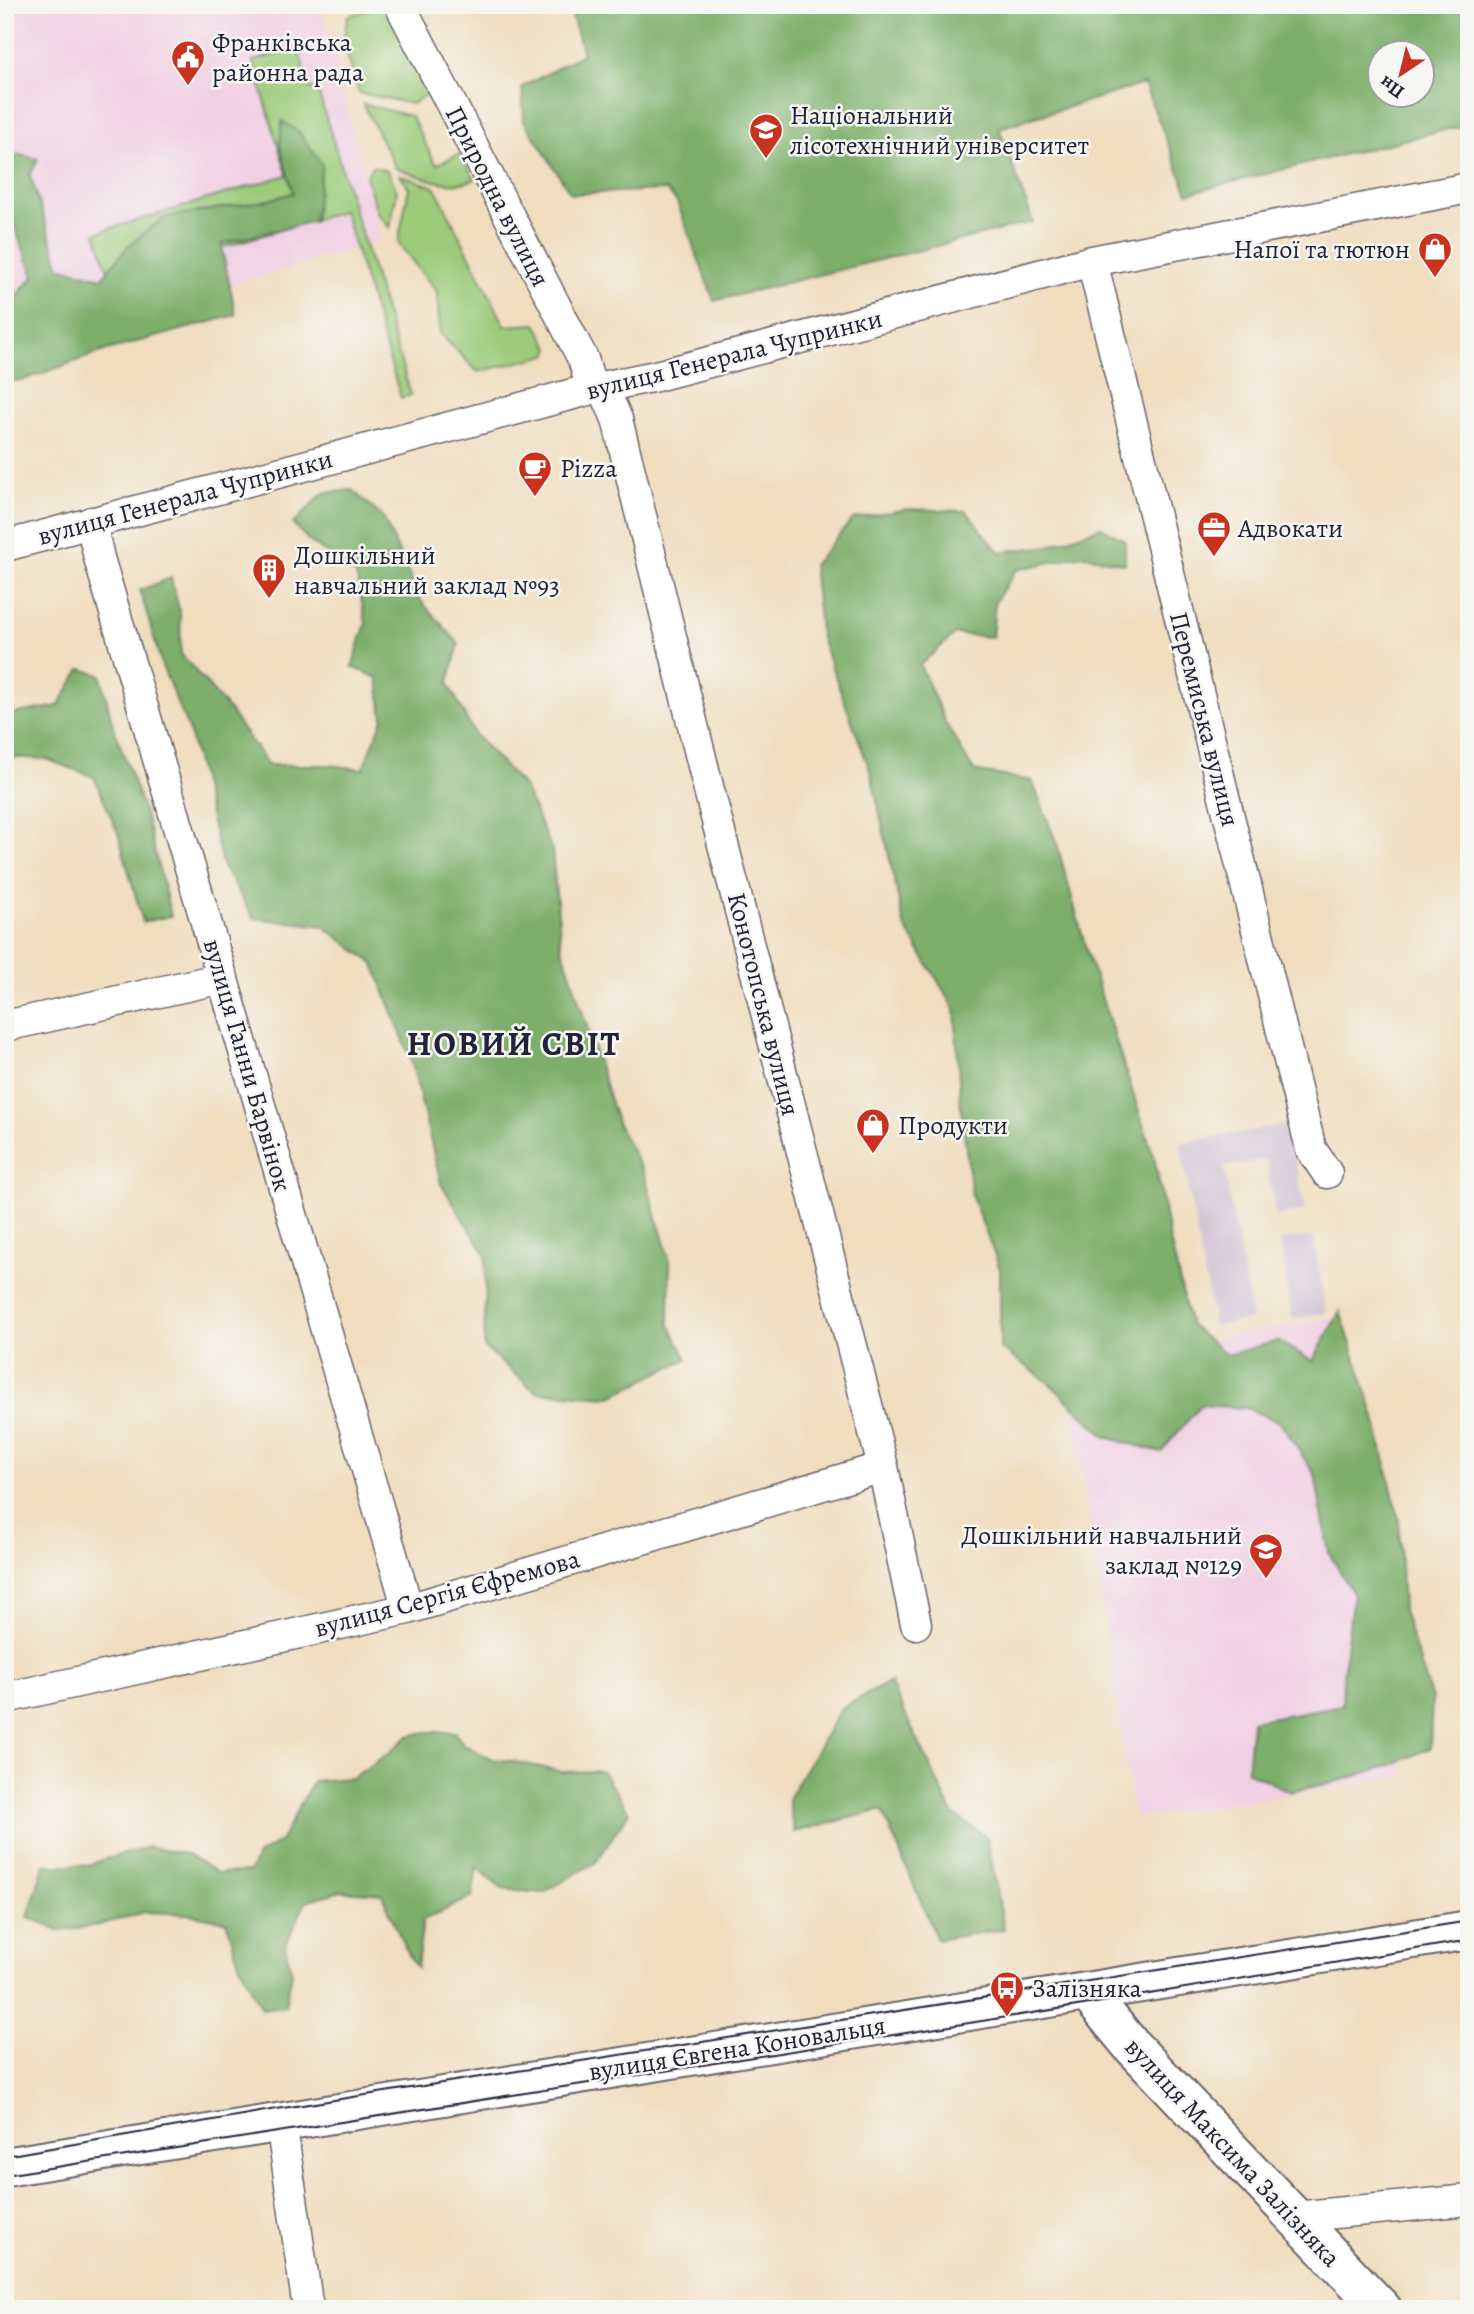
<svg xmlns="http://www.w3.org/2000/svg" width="1474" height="2314" viewBox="0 0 1474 2314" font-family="Alegreya,serif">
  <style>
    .built { fill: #f1d0e3 }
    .industrial { fill: #cebed1 }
    .green { fill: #9ccb7a; stroke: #5f765a; stroke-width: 2 }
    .forest { fill: #7daf6a; stroke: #506852; stroke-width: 2; fill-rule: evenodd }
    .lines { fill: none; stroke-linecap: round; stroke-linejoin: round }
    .minor-casing { stroke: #6a6369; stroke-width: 33 }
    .tertiary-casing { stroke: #6a6369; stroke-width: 42 }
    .minor { stroke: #fff; stroke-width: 30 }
    .tertiary { stroke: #fff; stroke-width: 38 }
    .tram { stroke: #22223b; stroke-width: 2 }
    .labels { text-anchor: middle; stroke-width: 5; stroke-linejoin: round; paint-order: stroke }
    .poi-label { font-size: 26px; fill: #22223b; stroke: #f6f6f2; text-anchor: start }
    .street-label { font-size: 26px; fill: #22223b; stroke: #f6f6f2 }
    .district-label { font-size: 33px; font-weight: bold; letter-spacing: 2px; fill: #22223b; stroke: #f6f6f2 }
  </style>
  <rect width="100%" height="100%" fill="#f6f6f2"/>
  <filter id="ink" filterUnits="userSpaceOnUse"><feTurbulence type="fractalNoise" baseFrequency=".0143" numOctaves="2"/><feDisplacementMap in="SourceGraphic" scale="14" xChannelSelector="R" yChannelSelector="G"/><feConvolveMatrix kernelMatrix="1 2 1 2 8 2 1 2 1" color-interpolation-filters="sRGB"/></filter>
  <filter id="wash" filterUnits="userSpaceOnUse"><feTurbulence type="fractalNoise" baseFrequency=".00686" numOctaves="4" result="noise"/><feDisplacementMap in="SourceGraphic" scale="28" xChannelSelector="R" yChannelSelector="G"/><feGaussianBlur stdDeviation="1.57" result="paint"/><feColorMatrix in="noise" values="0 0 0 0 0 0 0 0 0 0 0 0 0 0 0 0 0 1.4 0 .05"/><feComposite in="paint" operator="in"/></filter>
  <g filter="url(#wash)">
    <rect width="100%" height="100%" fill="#f0ddbe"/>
    <path class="built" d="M5,5H322L381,240L238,283L53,333L5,348Z
      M1333,1318L1404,1775L1279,1797L1134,1818L1066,1363Z"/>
    <path class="industrial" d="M1289,1124L1305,1211L1276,1216L1266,1160L1224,1167L1252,1319L1214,1326L1180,1143Z
      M1314,1236L1326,1313L1292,1318L1280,1240Z"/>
    <path class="green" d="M383,5H386L431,91L412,104L359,93L343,41L348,16Z
      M298,48L310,89L317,88L411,395L401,398L344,211L111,281L96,233L287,175L253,61Z
      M363,104L411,116L434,161L438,164L459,154L475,179C450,191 420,176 396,168Z
      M372,166L388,171L397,191L390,228L378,215L366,177Z
      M400,175L435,187L505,326L536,324L550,348L547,355L478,372L440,334L437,292L398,243L409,188Z"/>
    <path class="forest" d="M569,5H1469V124L1188,193L1144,84L999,128L1033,222L714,301L677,202L666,190L571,194L524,121L522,87L583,54ZM1380,52H1422V94H1380Z
      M282,121L299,132L322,165L314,221L221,244L236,315L107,350L21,381L5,380V302L12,300L34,276L16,231L5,188V152L38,159L30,175L60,267L102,278L128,246L165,217L264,201L293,193L280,147Z
      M352,490L383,517L421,601L459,644L448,683L475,735L524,787L552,850L561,944L617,1122L644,1174L670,1262L669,1324L687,1359L609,1397L536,1392L484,1347L486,1255L441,1184L411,1060L374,964L323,926L254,918L223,867L189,731L162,666L140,590L171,578L180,613L181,654L230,711L268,765H328L363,769L383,719L378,678L352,667L366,623L356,574L309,541L293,524L323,493Z
      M907,509L966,511L999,552L1049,546L1101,527L1125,540V564L1082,555L1016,570L995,602L992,637L955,634L920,665L946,724L974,771L1032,781L1057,844L1087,952L1155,1161L1169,1236L1190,1325L1227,1355L1277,1341L1313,1361L1340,1311L1374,1414L1399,1520L1403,1610L1432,1699L1430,1748L1391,1765L1342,1780L1290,1792L1247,1771L1252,1721L1342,1705L1343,1675L1353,1594L1329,1553L1315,1475L1280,1422L1246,1408L1201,1405L1161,1452L1106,1437L1048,1382L1000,1348V1269L972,1197L960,1100L955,1009L904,925L871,773L821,638L813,565L853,519Z
      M81,669L101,675L112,722L146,817L171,916L143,922L118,833L94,777L46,759L5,757V715L58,706Z
      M890,1682L953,1814L987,1837L1004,1929L937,1940L882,1810L794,1832L788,1799L841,1708Z
      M426,1732H455L464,1745L492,1759L513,1761L562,1772L602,1771L629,1812L596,1862L543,1893L502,1889L477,1867L472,1897L423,1920L417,1968L405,1948L382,1894L341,1891L306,1901L285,1946L292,1973L285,2006L262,2009L239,1964L227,1922L224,1921L188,1914L145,1912L99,1925L61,1931L28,1917L44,1865H86L148,1847L187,1854L218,1873L250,1872L257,1856L281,1840L313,1781L352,1778L389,1753L408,1736Z"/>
  </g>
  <g filter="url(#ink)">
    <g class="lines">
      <g class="minor-casing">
        <path id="minor" d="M400,5L583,359L592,389
          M1092,261L1311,1149L1327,1173
          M603,387L617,419L709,790L883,1467L916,1624
          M91,522L99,558L408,1609
          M5,546L592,389L656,376L1092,261L1469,188
          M5,1026L223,978
          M5,1698L408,1609L883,1467
          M281,2122L308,2309
          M1294,2217L1469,2200"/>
      </g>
      <g class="tertiary-casing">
        <path id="tertiary" d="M1087,1992L1130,2044L1382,2309
          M5,2167L1469,1930"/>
      </g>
      <use href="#minor" class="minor"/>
      <use href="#tertiary" class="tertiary"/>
      <path class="tram" d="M5,2156L277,2109L1469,1921
        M5,2175L1096,2003L1469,1940"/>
    </g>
  </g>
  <defs>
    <g id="civic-pin" transform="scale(1.75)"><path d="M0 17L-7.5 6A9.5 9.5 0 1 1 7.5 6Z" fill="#c8321e" stroke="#f6f6f2"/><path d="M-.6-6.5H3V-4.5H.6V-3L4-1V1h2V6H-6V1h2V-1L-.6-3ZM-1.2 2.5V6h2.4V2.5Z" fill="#fff"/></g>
    <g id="university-pin" transform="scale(1.75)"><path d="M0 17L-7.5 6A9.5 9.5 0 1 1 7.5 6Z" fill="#c8321e" stroke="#f6f6f2"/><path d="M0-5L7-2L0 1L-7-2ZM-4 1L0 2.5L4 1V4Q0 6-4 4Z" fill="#fff"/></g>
    <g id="shop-pin" transform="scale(1.75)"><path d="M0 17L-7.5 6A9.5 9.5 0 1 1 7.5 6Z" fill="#c8321e" stroke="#f6f6f2"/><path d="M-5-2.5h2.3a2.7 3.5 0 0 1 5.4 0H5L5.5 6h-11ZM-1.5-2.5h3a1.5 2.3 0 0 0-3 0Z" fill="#fff"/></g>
    <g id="cafe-pin" transform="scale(1.75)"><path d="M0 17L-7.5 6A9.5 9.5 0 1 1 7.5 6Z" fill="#c8321e" stroke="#f6f6f2"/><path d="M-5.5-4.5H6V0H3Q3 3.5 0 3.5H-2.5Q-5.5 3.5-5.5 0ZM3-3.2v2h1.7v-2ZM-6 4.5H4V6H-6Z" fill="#fff"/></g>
    <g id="office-pin" transform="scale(1.75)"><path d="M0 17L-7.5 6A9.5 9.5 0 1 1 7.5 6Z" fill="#c8321e" stroke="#f6f6f2"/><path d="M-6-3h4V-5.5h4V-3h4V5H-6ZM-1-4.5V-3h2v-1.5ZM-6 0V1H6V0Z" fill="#fff"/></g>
    <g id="building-pin" transform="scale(1.75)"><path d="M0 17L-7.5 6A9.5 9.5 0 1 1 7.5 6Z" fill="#c8321e" stroke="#f6f6f2"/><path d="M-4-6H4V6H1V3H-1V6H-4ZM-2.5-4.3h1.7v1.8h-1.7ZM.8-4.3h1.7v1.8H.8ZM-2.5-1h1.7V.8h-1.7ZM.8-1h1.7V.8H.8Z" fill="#fff"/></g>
    <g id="school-pin" transform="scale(1.75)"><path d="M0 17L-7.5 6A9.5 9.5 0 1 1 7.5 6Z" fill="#c8321e" stroke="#f6f6f2"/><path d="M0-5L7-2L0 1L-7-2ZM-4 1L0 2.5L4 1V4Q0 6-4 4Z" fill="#fff"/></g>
    <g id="bus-pin" transform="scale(1.75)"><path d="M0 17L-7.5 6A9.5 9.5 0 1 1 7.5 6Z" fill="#c8321e" stroke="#f6f6f2"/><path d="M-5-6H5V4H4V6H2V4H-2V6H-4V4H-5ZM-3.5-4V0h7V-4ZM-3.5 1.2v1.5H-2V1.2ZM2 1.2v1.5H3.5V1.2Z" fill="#fff"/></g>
  </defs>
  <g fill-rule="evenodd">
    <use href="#civic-pin" x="188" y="57"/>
    <use href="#university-pin" x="766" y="130"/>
    <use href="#shop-pin" x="1435" y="249"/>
    <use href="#cafe-pin" x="535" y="468"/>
    <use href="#office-pin" x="1214" y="528"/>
    <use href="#building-pin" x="269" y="570"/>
    <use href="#shop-pin" x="873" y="1125"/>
    <use href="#school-pin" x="1266" y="1550"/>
    <use href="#bus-pin" x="1007" y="1988"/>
  </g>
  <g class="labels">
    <g class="poi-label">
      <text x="212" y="51">Франківська<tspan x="212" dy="30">районна рада</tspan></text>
      <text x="790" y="124">Національний<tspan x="790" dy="30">лісотехнічний університет</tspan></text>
      <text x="1410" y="258" text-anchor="end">Напої та тютюн</text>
      <text x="560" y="477">Pizza</text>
      <text x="1238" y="537">Адвокати</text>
      <text x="294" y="564">Дошкільний<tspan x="294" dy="30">навчальний заклад №93</tspan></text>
      <text x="898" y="1134">Продукти</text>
      <text x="1242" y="1544" text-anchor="end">Дошкільний навчальний<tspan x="1242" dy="30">заклад №129</tspan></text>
      <text x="1032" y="1997">Залізняка</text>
    </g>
    <g class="street-label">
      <text transform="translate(498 196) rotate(63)" y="9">Природна вулиця</text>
      <text transform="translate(734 354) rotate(-14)" y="9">вулиця Генерала Чупринки</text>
      <text transform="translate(185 497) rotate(-15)" y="9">вулиця Генерала Чупринки</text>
      <text transform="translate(1205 719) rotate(76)" y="9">Перемиська вулиця</text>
      <text transform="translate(764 1004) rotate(76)" y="9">Конотопська вулиця</text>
      <text transform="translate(248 1065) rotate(74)" y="9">вулиця Ганни Барвінок</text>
      <text transform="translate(447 1593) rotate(-15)" y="9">вулиця Сергія Єфремова</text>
      <text transform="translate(737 2048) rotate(-9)" y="9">вулиця Євгена Коновальця</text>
      <text transform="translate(1233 2152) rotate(47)" y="9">вулиця Максима Залізняка</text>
    </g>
    <g class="district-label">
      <text x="514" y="1055">НОВИЙ СВІТ</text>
    </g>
  </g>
  <rect width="1474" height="2314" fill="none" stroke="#f6f6f2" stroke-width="28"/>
  <g transform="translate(1401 74) rotate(215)"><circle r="33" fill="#f6f6f2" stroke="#a1a1a9" stroke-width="2"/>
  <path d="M0-5L12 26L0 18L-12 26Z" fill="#c8321e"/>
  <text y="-10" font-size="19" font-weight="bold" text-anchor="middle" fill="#22223b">Пн</text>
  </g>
</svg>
